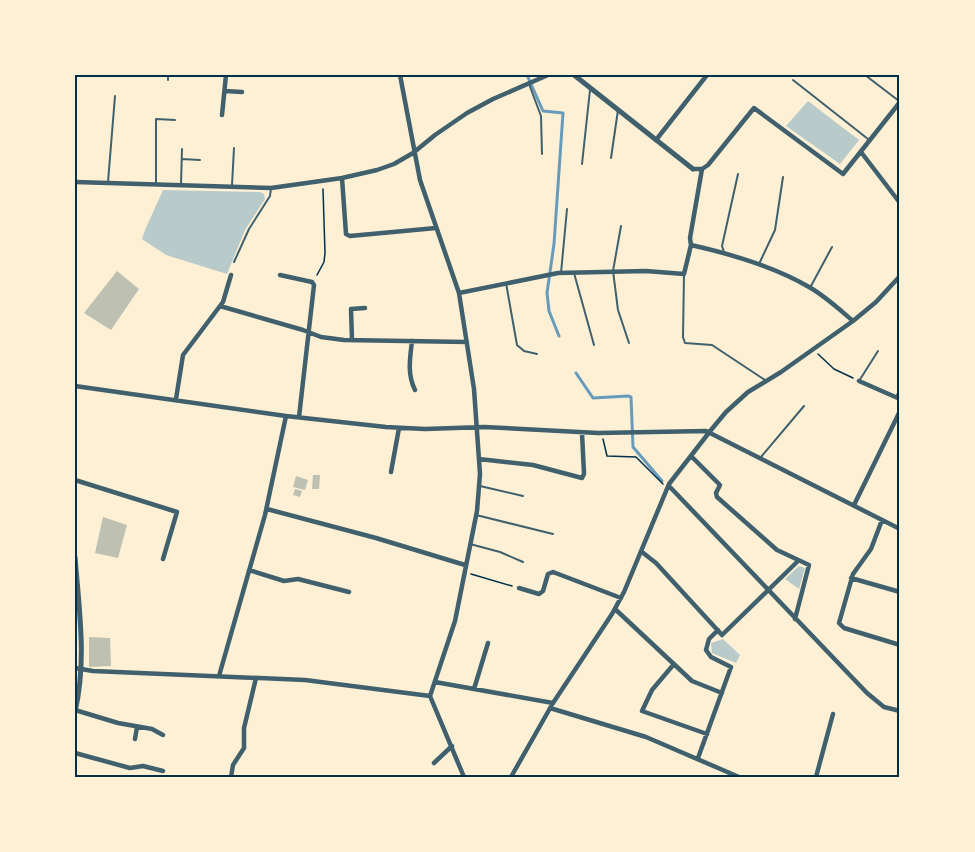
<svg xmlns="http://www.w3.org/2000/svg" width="975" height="852" viewBox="0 0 975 852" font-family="Karla,sans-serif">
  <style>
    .green { fill: #b9caca }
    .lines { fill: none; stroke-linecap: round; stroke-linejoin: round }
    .stream { stroke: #669bbc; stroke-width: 3 }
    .building { fill: #bec0b2 }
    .path { stroke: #003049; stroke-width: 1.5 }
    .service { stroke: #3f606c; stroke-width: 2 }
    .minor { stroke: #3f606c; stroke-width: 4.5 }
    .tertiary { stroke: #3f606c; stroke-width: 5 }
    .neatline { fill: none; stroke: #003049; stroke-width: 2 }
  </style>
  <rect width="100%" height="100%" fill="#fdf0d5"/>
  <path class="green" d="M808,101L859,140L840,164L786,126Z
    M163,190L260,192L264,194L265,199L245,230L227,274L166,255L142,239L145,230Z
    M799,566L805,568L799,589L785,579Z
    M723,639L740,655L736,663L712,653L711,643Z"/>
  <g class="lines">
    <path class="stream" d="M527,75L543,111L563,113L554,244L547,293L549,311L559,336
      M576,373L593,398L628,396L631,397L633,447L662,481"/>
  </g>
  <path class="building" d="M117,271L139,289L111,330L84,313Z
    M313,475H320L319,489H312Z
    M296,476L308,480L305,490L293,487Z
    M295,489L302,491L300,497L293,495Z
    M103,517L127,525L118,558L95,553Z
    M89,637L110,638L111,666L89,667Z"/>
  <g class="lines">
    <path class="path" d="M317,275L324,262L325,253L323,189
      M818,354L834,369L853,378
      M603,439L607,456L636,457L663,484
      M471,574L512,586"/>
    <path class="service" d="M865,75L899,101
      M168,80V75
      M793,80L868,139
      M529,84L541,116L542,154
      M611,158L618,110
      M182,159L200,160
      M582,164L590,90
      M108,182L115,96
      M181,184L182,149
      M156,185V119L175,120
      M232,185L234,148
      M621,226L613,271L618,310L629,343
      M724,252L722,246L738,174
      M234,262L249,229L270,196L271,188
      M759,264L775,230L783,177
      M561,273L567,209
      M574,273L594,345
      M684,274L683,337L685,343L712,345L765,380
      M506,283L517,345L524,351L537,354
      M811,286L832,247
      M859,381L878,351
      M896,397L900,389
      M761,457L804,406
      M480,486L523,496
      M476,515L553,534
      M470,544L500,552L523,562"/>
    <path class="minor" d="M400,75L420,180L459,293L474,389L480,474L477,511L455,621L430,696L464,777
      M225,91L242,92
      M222,115L226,75
      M656,140L707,75
      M861,152L900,203
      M693,169H702L708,165L754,108L843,174L900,102
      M702,169L690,238L691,245C731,254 773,266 809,287C825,296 839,309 853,321
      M342,178L346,234L350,236L436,228
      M75,182L271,188L342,178L377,170L394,164L413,153L435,135L467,113L493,99L548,75
      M280,275L312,282L314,285L299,417
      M459,293L558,273L646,271L684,274L691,245
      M220,306L303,330L321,337L344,340L467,342
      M352,340L351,309L365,308
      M412,341C410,358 407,374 415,390
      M859,381L900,399
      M75,386L286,416L386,427L425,429L484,427L598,433L706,431L900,529
      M176,399L183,355L223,302L231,275
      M691,456L720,485L716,493L717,497L777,550L809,565L795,619
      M479,459L533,465L582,478L584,474L582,433
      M391,472L399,428
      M75,480L177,512L163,559
      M669,486L867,693L884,707L900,711
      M854,505L900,411
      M267,509L376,538L465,565
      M882,520L871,549L853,574L839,623L844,628L900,645
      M642,552L656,563L722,635L798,561
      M249,570L284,581L298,579L349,592
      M851,578L900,592
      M519,588L539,594L543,591L548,574L553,572L621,598
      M615,609L692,681L722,693
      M674,664L652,690L642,711L707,734
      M75,668L93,671L305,680L430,696
      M219,676L265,515L286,416
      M435,682L553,703
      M474,689L488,643
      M550,708L646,737L739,777
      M75,710L118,723L152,729L163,735
      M135,739L137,727
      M75,753L130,768L143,766L163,771
      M698,758L731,667L711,657L706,650L709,639L718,630
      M434,763L452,746
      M231,777L233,765L244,748V728L256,678
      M511,777L553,703L612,614L624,592L669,484L711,430L726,412L748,392L781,372L853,321L876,302L900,276
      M816,777L833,714"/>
    <path class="tertiary" d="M574,75L693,169
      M75,557C79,609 87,660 75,712"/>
  </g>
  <rect width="975" height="852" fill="none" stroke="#fdf0d5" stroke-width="153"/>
  <rect x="76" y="76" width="822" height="700" class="neatline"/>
</svg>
